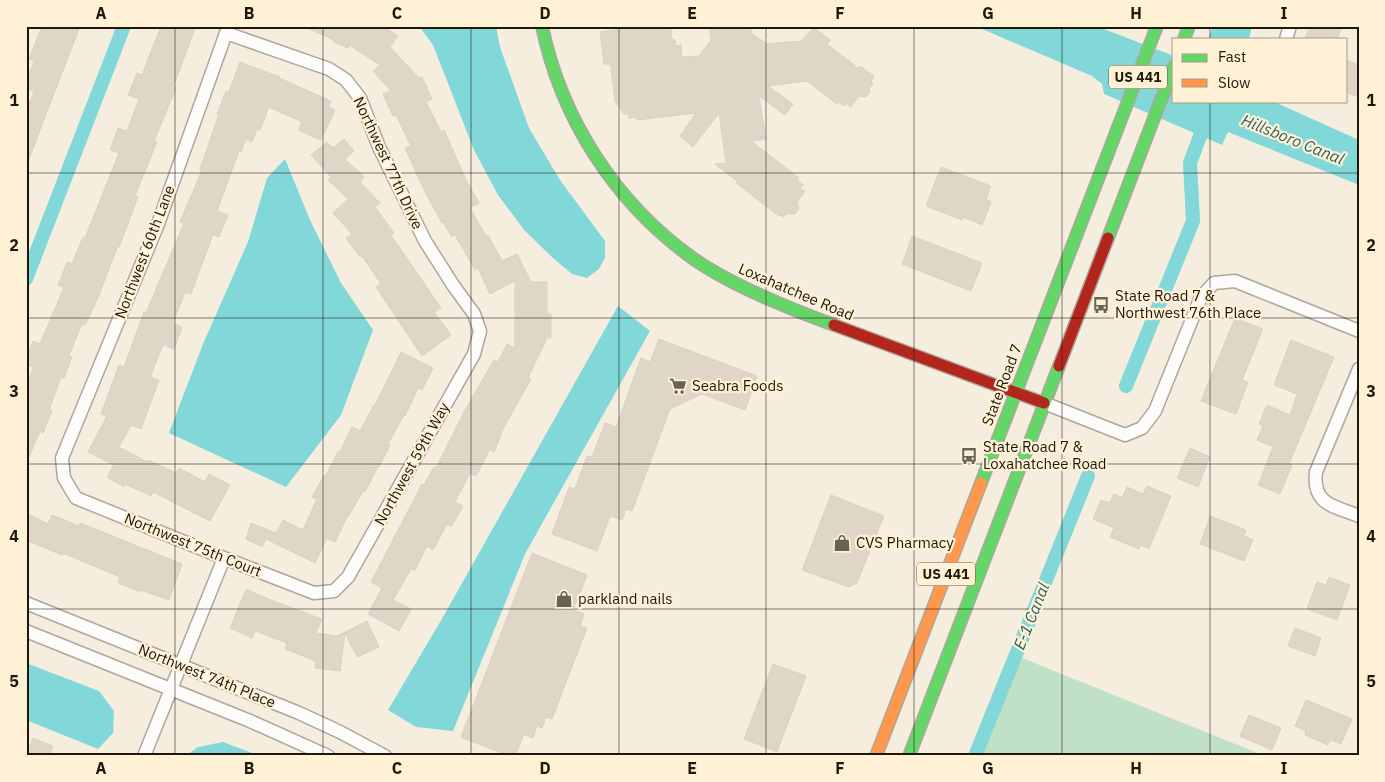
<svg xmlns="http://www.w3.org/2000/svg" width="1385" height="782" viewBox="0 0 1385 782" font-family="'IBM Plex Sans',sans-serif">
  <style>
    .green { fill: #c0e1c5 }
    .water { fill: #82d7d8 }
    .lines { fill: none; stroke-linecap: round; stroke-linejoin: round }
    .canal { stroke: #82d7d8; stroke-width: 14 }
    .building { fill: #e0d6c8; stroke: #dad1c5 }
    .street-casing { stroke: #ada79b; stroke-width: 15 }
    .fast-casing { stroke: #ada79b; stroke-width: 14 }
    .slow-casing { stroke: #ada79b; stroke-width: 14 }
    .jam-casing { stroke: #ada79b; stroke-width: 14 }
    .street { stroke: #fefcfa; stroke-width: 12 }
    .fast { stroke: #63d668; stroke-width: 11 }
    .slow { stroke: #ff974d; stroke-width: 11 }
    .jam { stroke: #b3261e; stroke-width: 11 }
    .grid { fill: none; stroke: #1e180c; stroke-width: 1; stroke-opacity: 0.55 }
    .labels { text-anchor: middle; stroke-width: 4.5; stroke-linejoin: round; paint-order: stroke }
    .shield { fill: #fef1d6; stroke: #615949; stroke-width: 1 }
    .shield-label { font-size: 14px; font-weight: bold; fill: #1e180c }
    .street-label { font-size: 15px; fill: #1e180c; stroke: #fef1d6 }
    .poi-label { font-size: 15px; fill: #1e180c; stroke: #fef1d6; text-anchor: start }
    .water-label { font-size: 16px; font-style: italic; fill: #2c6064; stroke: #fef1d6 }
    .neatline { fill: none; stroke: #1e180c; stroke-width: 2 }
    .grid-label { font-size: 16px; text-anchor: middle; font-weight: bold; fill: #1e180c }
  </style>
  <rect width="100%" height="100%" fill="#f5eedf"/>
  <path class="green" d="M1012,654L1265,756H974Z"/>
  <path class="water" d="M419,26H496L500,47L529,128L560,180L605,241V258L599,269L587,278L572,274L553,258L525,231L498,195L474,150L433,45Z
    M975,26H1096L1174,56V101H1273L1279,104L1359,140V185L1228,132L1222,145L1104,94L1102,84L1092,76Z
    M1213,26H1252L1249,39H1208Z
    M285,159L310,220L341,283L373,330L341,415L286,487L169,433L203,344L248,242L267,178Z
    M618,306L650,331L525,554L453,731L416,727L388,710L443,617Z
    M26,663L99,691L114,711L113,733L98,749L26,720Z
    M223,742L260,756H185L198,747Z"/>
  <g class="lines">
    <path class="canal" d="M26,279L124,26
      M1126,386L1193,221L1190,163L1213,101
      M975,756L1088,476"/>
  </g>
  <path class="building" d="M42,26H80L27,164L26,112L34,92L26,88V81L34,61L29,59Z
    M161,26H196L173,87L176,88L154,141L157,142L135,196L138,197L119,247L118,246L97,300L85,325L82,324L69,355L72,357L64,378L61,377L49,410L52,411L43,433L40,431L26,464V386L34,367L26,364V359L33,341L40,344L64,287L58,285L67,262L72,264L83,237L85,238L119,153L110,150L118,128L127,131L139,99L128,95L137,73L142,75Z
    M303,26H383L398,36L390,47L419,78L422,77L432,99L426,102L441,132L444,130L467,182L479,203L470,208L486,236L488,235L502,261L517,254L531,282H547V314H551V338H547L528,378L531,379L503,429L494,452L490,449L476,476L470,473L455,502L463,506L452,526L447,524L433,550L427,546L415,570L411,569L393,600L411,609L399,631L368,614L382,588L371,582L422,484L424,485L434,467L436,468L465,410L494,360L498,362L507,344L515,348V281L490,294L478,268L475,270L455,235L452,237L443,222L442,223L427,196L405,148L411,146L396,115L393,116L383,94L391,91L373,71L380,65L349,45L348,48L333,42L334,40Z
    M644,26H667L671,29L672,39L675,40L676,46L681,45L682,57L699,56L711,40L709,26H751V33L767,44L801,41L812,29H816L830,40L827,44L858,68L860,66L874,76L871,81L873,83L869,89L870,92L866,97L859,96L851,107L846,103L844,106L839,102L837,104L807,81L768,86L793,104L785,115L759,96L766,139L751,141L799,178L797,180L803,185L800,188L805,191L797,202L799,209L795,214H787L784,217L780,215L779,216L736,183L737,181L715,164L726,163L719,113L693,147L680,136L696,113L637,120V117L629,118L628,114H624L615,101L611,67L609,64H604L600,32Z
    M1310,26H1342L1337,39H1305Z
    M1346,60L1359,65V97L1346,92Z
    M240,62L280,77L279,78L331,101L329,107L335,110L321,140L298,130L302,122L269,107L260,130L257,129L252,142L246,139L241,152L239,151L217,211L228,215L219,237L213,235L191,294L185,292L173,323L182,327L174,349L163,345L150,377L159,380L141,429L131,425L119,447L147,462L148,460L176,473L179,468L205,482L209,474L230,485L210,521L153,492L151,496L125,484L124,487L107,477L114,465L88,452L107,416L101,414L119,365L124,367L144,312L146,313L184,223L180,222L202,170L200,169L219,114H217L226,91L229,92Z
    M344,139L354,151L345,159L364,177L360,182L380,203L375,207L394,233L391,235L441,308L434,312L451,335L422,356L376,287L381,284L362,256L360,257L346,238L352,234L333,213L348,199L328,180L331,177L311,155L327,142L333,148Z
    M941,167L991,186L986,199L991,202L982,225L963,217L962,220L926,206Z
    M912,236L982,263L971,291L902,264Z
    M1235,318L1263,329L1242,380L1248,382L1236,414L1201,401Z
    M659,339L757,376L745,410L702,394L670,409L632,511L626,509L622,520L610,516L597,551L552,534L569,487L575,489L587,456L592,457L605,423L616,427L641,358L650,362Z
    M1291,340L1334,357L1289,464L1292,465L1280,494L1258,485L1273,447L1257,440L1263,426L1259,424L1267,405L1290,415L1297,394L1274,385Z
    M401,352L433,368L422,390L418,388L405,416L404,415L388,444L390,445L379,467L378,466L365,492L363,491L348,517H347L335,542L327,538L315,563L266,539L262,547L246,539L251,523L276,533L283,520L303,530L317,499L312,497L324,475L326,476L338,451L340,452L352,427L360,431L374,405H375Z
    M1190,448L1210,457L1198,487L1177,478Z
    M1147,486L1171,496L1149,549L1141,545L1139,549L1110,537L1114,528L1093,519L1101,500L1110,503L1114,494L1122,498L1127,487L1143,494Z
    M831,495L884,516L857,583L849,587L802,570Z
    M26,513L48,524L52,515L79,526L80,523L182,564L169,600L141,590L140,592L118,583L120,577L63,553L62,555L26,540Z
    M1210,516L1246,530L1244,536L1253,540L1244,561L1200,544Z
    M532,553L587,575L573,610L584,614L580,626L587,628L552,719L546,717L542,728L537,726L533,738L524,734L515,756H509L461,737Z
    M1329,577L1350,585L1337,620L1307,609L1317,582L1326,585Z
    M246,589L268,599L322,619L316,633L337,636L367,621L379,647L357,657L345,633L340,671L315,668L316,661L285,649L287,643L255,631L252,638L230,628Z
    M1295,628L1321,638L1315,656L1288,646Z
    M773,664L806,676L777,752L744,739Z
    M1306,700L1352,719L1341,744L1330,740L1328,745L1305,735L1306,731L1295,726Z
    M1249,715L1281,728L1272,750L1240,736Z
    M33,738L53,746L49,756H26Z"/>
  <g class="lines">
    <g class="street-casing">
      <path id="street" d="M226,33L329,69L346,80L360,98L379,147L425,241L453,285L474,314L480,331L474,354L348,577L334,591L314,593L224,558L76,498L64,478L62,458L158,224L226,33L229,26
        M1286,39L1290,26
        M1359,369L1316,472C1312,505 1334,506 1359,516
        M1044,403L1125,435L1142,428L1155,411L1201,297L1214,283L1235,281L1359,331
        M26,603L299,713L340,732L385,756
        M26,631L250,721L328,756
        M144,756L224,558"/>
    </g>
    <g class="fast-casing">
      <path id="fast" d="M542,26C561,118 614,201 691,257C730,285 788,308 834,325
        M1184,39L1189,26
        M1108,238L1174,66
        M981,483L1157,26
        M909,756L1059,366"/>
    </g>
    <g class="slow-casing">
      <path id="slow" d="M876,756L981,483"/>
    </g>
    <g class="jam-casing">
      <path id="jam" d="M834,325L1044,403
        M1059,366L1108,238"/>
    </g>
    <use href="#street" class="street"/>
    <use href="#fast" class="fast"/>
    <use href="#slow" class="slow"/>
    <use href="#jam" class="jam"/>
  </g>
  <path class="grid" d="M175,26V756M323,26V756M471,26V756M619,26V756M766,26V756M914,26V756M1062,26V756M1210,26V39M1210,101V756M26,173H1359M26,318H1359M26,464H1359M26,609H1359"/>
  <defs>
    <g id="bus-bare" transform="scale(1.35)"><path d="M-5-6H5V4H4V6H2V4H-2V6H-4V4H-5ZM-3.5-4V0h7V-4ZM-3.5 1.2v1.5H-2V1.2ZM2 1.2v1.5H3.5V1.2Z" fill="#696356" stroke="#fef1d6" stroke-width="2.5" paint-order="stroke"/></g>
    <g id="supermarket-bare" transform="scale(1.35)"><path d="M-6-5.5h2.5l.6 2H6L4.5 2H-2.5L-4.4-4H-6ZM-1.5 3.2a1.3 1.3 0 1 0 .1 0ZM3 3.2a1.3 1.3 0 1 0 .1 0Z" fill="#696356" stroke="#fef1d6" stroke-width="2.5" paint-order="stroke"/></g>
    <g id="shop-bare" transform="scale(1.35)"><path d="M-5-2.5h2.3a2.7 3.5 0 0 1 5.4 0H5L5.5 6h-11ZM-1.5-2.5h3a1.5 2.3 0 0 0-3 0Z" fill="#696356" stroke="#fef1d6" stroke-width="2.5" paint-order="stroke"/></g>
  </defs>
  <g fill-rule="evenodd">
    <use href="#bus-bare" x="1101" y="305"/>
    <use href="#supermarket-bare" x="678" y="386"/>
    <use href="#bus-bare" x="969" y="456"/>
    <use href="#shop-bare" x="842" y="543"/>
    <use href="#shop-bare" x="564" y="599"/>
  </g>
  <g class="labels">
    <g class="shield">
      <rect x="1109" y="65.5" width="58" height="23" rx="4"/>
      <rect x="917" y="562.5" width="58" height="23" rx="4"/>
    </g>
    <g class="shield-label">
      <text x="1138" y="82">US 441</text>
      <text x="946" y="579">US 441</text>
    </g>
    <g class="street-label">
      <text transform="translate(388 163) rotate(65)" y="5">Northwest 77th Drive</text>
      <text transform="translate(145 252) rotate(-69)" y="5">Northwest 60th Lane</text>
      <text transform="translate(796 292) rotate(23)" y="5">Loxahatchee Road</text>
      <text transform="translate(1002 385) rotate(-69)" y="5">State Road 7</text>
      <text transform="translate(412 464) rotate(-61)" y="5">Northwest 59th Way</text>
      <text transform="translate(193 545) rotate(22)" y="5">Northwest 75th Court</text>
      <text transform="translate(207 676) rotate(22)" y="5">Northwest 74th Place</text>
    </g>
    <g class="poi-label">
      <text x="1115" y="301">State Road 7 &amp;<tspan x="1115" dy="17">Northwest 76th Place</tspan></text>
      <text x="692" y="391">Seabra Foods</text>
      <text x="983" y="452">State Road 7 &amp;<tspan x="983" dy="17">Loxahatchee Road</tspan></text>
      <text x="856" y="548">CVS Pharmacy</text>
      <text x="578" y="604">parkland nails</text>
    </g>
    <g class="water-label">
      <text transform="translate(1293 139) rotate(22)" y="6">Hillsboro Canal</text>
      <text transform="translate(1031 616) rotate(-68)" y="6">E-1 Canal</text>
    </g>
  </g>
  <rect width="1385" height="782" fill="none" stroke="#fef1d6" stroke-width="55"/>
  <rect x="1172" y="38" width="175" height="65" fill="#fef1d6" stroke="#a49a85"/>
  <rect x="1182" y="54" width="25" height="8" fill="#63d668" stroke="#a49a85"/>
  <text x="1218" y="62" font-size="15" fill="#1e180c">Fast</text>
  <rect x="1182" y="79" width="25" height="8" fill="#ff974d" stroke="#a49a85"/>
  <text x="1218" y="88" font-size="15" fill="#1e180c">Slow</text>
  <rect x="28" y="28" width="1330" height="726" class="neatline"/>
  <g class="grid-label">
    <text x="101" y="19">A</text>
    <text x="249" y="19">B</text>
    <text x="397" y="19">C</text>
    <text x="545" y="19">D</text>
    <text x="692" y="19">E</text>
    <text x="840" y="19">F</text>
    <text x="988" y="19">G</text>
    <text x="1136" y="19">H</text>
    <text x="1284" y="19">I</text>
    <text x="14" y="106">1</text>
    <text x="1371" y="106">1</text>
    <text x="14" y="251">2</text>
    <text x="1371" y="251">2</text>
    <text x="14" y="397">3</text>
    <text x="1371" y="397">3</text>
    <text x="14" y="542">4</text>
    <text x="1371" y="542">4</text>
    <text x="14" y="687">5</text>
    <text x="1371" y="687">5</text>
    <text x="101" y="774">A</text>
    <text x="249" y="774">B</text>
    <text x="397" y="774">C</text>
    <text x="545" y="774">D</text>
    <text x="692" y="774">E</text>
    <text x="840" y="774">F</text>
    <text x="988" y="774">G</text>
    <text x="1136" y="774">H</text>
    <text x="1284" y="774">I</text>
  </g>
</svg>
